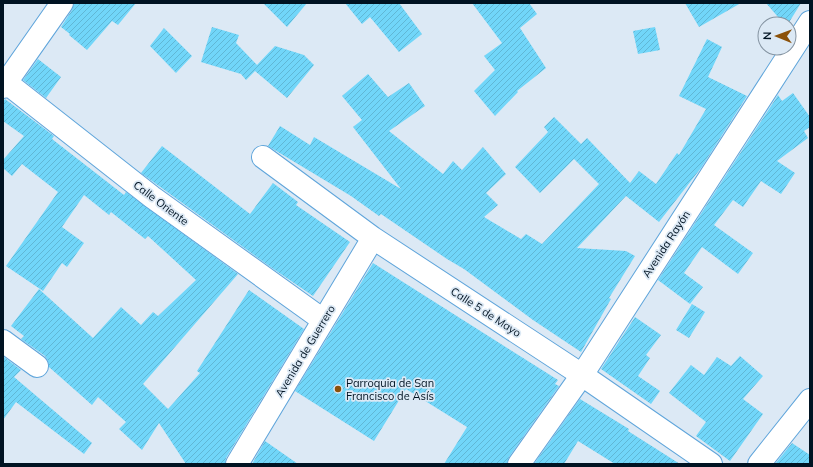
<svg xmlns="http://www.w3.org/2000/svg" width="813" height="467" viewBox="0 0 813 467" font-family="Mulish,sans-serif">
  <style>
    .building { fill: url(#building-hatch) }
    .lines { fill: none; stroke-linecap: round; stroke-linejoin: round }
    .street-casing { stroke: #5fa5db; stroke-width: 24 }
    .primary-casing { stroke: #5fa5db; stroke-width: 24 }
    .street { stroke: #fff; stroke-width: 22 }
    .primary { stroke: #fff; stroke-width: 22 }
    .poi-dot { fill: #8b5109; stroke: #dce9f5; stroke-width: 1.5 }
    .labels { text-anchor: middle; stroke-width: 3.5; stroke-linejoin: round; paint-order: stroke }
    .street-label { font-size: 11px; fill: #001322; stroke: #dce9f5 }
    .poi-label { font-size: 11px; fill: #001322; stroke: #dce9f5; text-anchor: start }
  </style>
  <defs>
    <pattern id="building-hatch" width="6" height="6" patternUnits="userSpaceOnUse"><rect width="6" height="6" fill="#71d6f9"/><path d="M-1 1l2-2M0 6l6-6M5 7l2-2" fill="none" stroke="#60b7d5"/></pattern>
  </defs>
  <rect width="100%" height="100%" fill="#dce9f5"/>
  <path class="building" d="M74,3H136L118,25L112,21L87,50L69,35L70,34L61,27L72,10Z
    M263,3H307L287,27Z
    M345,3H399L422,34L399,52L370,17L362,24Z
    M472,3H529L537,14L520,28L546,68L517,91L518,92L495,116L474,91L495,70L484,56L502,43Z
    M685,3H741L699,27Z
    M766,3H801L788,24H784Z
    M212,27L239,35L236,43L257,65L275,46L304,55L314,65L287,98L255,71L246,80L241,74L201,62Z
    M655,27L660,50L638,54L633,31Z
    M164,28L192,56L176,73L150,46Z
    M707,39L722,47L708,77L747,96L701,168L659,222L626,196L577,248L626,251L635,256L609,298L611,299L581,352L533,320L464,269L447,259L381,214L379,216L351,196L268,146L280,126L310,145L314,137L401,189L353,127L362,120L342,96L368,74L388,97L409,83L425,106L389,131L443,174L453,161L462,170L483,147L506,174L486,193L498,205L484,217L521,239L526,234L542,244L599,184L574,159L540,193L515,167L548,132L544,127L554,117L581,144L587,138L630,183L639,171L656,184L677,153L679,155L706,109L679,96Z
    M38,59L61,77L46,98L23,80Z
    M793,93L810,117V127L804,131L808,138L777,161L795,173L781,194L761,181L743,207L733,200L714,225L753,253L738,274L702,247L684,273L703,287L690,304L658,280L778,95L782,101Z
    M5,99L54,136L52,139L124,195L126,192L238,274L143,384L168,409L200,373L197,371L249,290L304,329L226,458L225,464H186L159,423L142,450L119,429L126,422L98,397L92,405L49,367L48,361L45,356L21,339L24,336L11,326L39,289L93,338L121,307L141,325L153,312L158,316L196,280L148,236L145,239L111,212L109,215L84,195L62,227L84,243L67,267L62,263L43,291L6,266L58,192L22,164L12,176L3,168V160L24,136L3,121V102Z
    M162,146L250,214L273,183L298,202L296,205L350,242L313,296L272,268L141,173Z
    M373,263L558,380L555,384L559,386L509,457L507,464H444L467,427L406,389L374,441L295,391Z
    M692,304L705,312L689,338L676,330Z
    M635,317L661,335L646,355L650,358L638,376L660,391L651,404L601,369Z
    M740,356L763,376L743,399L763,414L730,461L696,436L706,422L669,393L691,365L704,375L717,357L731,366Z
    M4,357L21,370L14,377L92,443L84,454L16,402L3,420V359Z
    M580,399L629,429L628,431L680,464H615L578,441L564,464H534Z
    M265,441L298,464H252Z
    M792,443L810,455V464H775Z"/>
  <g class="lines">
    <g class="street-casing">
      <path id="street" d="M3,80L152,197L323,320
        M3,87L62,3
        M263,157L373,238L582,375L711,464
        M3,341L37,366
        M237,464L373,238"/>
    </g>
    <g class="primary-casing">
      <path id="primary" d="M519,464L582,375L810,22
        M759,464L810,400"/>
    </g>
    <use href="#street" class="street"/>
    <use href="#primary" class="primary"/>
  </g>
  <circle class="poi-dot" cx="338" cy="389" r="4"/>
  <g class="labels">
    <g class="street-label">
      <text transform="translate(161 203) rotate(37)" y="4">Calle Oriente</text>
      <text transform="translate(666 244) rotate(-57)" y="4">Avenida Rayón</text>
      <text transform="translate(486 312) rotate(33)" y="4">Calle 5 de Mayo</text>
      <text transform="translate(305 351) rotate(-59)" y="4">Avenida de Guerrero</text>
    </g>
    <g class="poi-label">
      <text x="346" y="387">Parroquia de San<tspan x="346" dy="13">Francisco de Asís</tspan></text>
    </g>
  </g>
  <rect width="813" height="467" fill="none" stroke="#001322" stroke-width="8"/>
  <g transform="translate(777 36) rotate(271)"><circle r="19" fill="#dce9f5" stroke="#8493a1"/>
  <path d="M0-3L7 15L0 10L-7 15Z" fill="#8b5109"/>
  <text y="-6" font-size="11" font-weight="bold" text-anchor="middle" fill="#001322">N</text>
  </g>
</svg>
